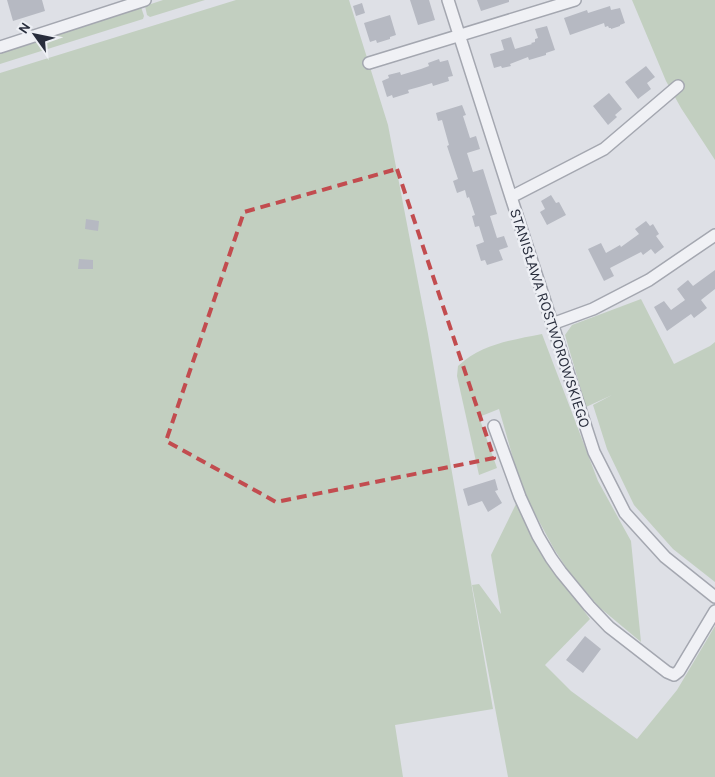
<svg xmlns="http://www.w3.org/2000/svg" width="715" height="777" viewBox="0 0 715 777" font-family="Karla,sans-serif">
  <style>
    .green { fill: #c2cfc0 }
    .building { fill: #b6b9c2 }
    .lines { fill: none; stroke-linecap: round; stroke-linejoin: round }
    .minor-casing { stroke: #a4a7b0; stroke-width: 14 }
    .minor { stroke: #f0f1f5; stroke-width: 11 }
    .marked { fill: none; stroke: #c24c4f; stroke-width: 4; stroke-dasharray: 10 6; stroke-linejoin: round }
    .labels { text-anchor: middle; stroke-width: 5; stroke-linejoin: round; paint-order: stroke }
    .street-label { font-size: 15px; fill: #282d3c; stroke: #edeff4 }
  </style>
  <rect width="100%" height="100%" fill="#dee0e6"/>
  <path class="green" d="M163,0H205L150,17L147,15L145,6Z
    M236,0H349L388,125L428,334L493,709L395,725L403,777H0V73Z
    M632,0H715V160L681,108L666,81Z
    M141,7L144,16L143,19L0,64V52Z
    M641,299L674,364L710,346L715,342V582L673,549L634,505L607,449L593,405L612,395L586,407L565,335L572,325Z
    M542,334L598,481L631,541L641,642L599,607L569,572L554,549L527,499L515,465L499,409L479,417L497,468L479,475L457,376L458,366C482,344 512,340 542,334Z
    M516,504L549,563L590,619L545,665L571,691L637,739L677,690L715,626V777H508L472,585L479,584L501,614L491,555Z"/>
  <path class="building" d="M7,0H42L45,11L13,21Z
    M410,0H429L435,20L418,25Z
    M477,0H509V2L481,11Z
    M362,3L365,13L356,16L353,6Z
    M610,6L611,10L620,8L625,23L620,25V26L611,29V28H609L608,26L605,27L604,23L570,35L564,18L587,10L588,13Z
    M390,15L396,35L390,37V39L377,43L376,40L370,42L364,23Z
    M547,26L555,50L546,53V55L529,60L528,57L510,64L511,66L502,68L501,66L494,68L490,54L504,50L501,40L511,37L515,49L532,44L531,43L535,42V39L538,38L535,29Z
    M439,59L440,62L448,60L453,76L448,77L449,81L433,86L432,83L419,87L408,90L409,93L393,98L392,95L387,97L382,81L389,78L388,75L400,72L401,75L421,69L429,66L428,63Z
    M646,66L655,77L647,83L651,89L638,99L625,82Z
    M609,93L622,109L615,115L617,117L608,125L593,106Z
    M462,105L466,115L463,116L470,138L476,136L480,149L467,153L473,172L483,169L497,214L490,216L497,238L504,236L508,247L499,250L503,260L487,265L485,260L481,261L476,245L484,242L479,226L475,227L472,216L475,215L469,197L467,198L465,190L457,193L453,181L458,179L447,146L449,145L442,120L438,121L436,113Z
    M551,195L556,203L559,202L566,215L547,225L540,212L545,209L541,201Z
    M86,219L99,221L98,231L85,229Z
    M646,221L650,226L653,224L659,234L656,236L664,247L655,254L651,249L643,255L641,252L610,268L614,276L604,281L588,249L601,243L606,253L620,245L621,247L639,234L635,229Z
    M79,259L93,260V269H78Z
    M715,270V289L701,300L707,308L694,318L691,314L667,331L654,307L664,301L671,310L685,300L677,289L688,280L693,286Z
    M495,479L498,490L495,491L502,503L488,512L482,501L468,506L463,489Z
    M585,636L601,649L583,673L566,660Z"/>
  <g class="lines">
    <g class="minor-casing">
      <path id="minor" d="M448,0L511,197L594,452L625,513L665,557L715,597
        M0,47L145,0
        M369,63L575,0
        M511,197L604,149L678,86
        M552,324L593,309L649,280L715,235
        M494,426L520,497L538,536L551,558L561,572L589,606L609,627L667,672L674,675L679,671L715,611"/>
    </g>
    <use href="#minor" class="minor"/>
  </g>
  <path class="marked" d="M397,169L494,458L276,502L166,441L244,212Z"/>
  <g class="labels">
    <g class="street-label">
      <text transform="translate(550 318) rotate(72)" y="5">STANISŁAWA ROSTWOROWSKIEGO</text>
    </g>
  </g>
  <g transform="translate(35 35) rotate(303)" stroke="#edeff4" stroke-width="4" paint-order="stroke">
  <path d="M0-4L9 19L0 12L-9 19Z" fill="#282d3c"/>
  <text y="-8" font-size="14" font-weight="bold" text-anchor="middle" fill="#282d3c">N</text>
  </g>
</svg>
